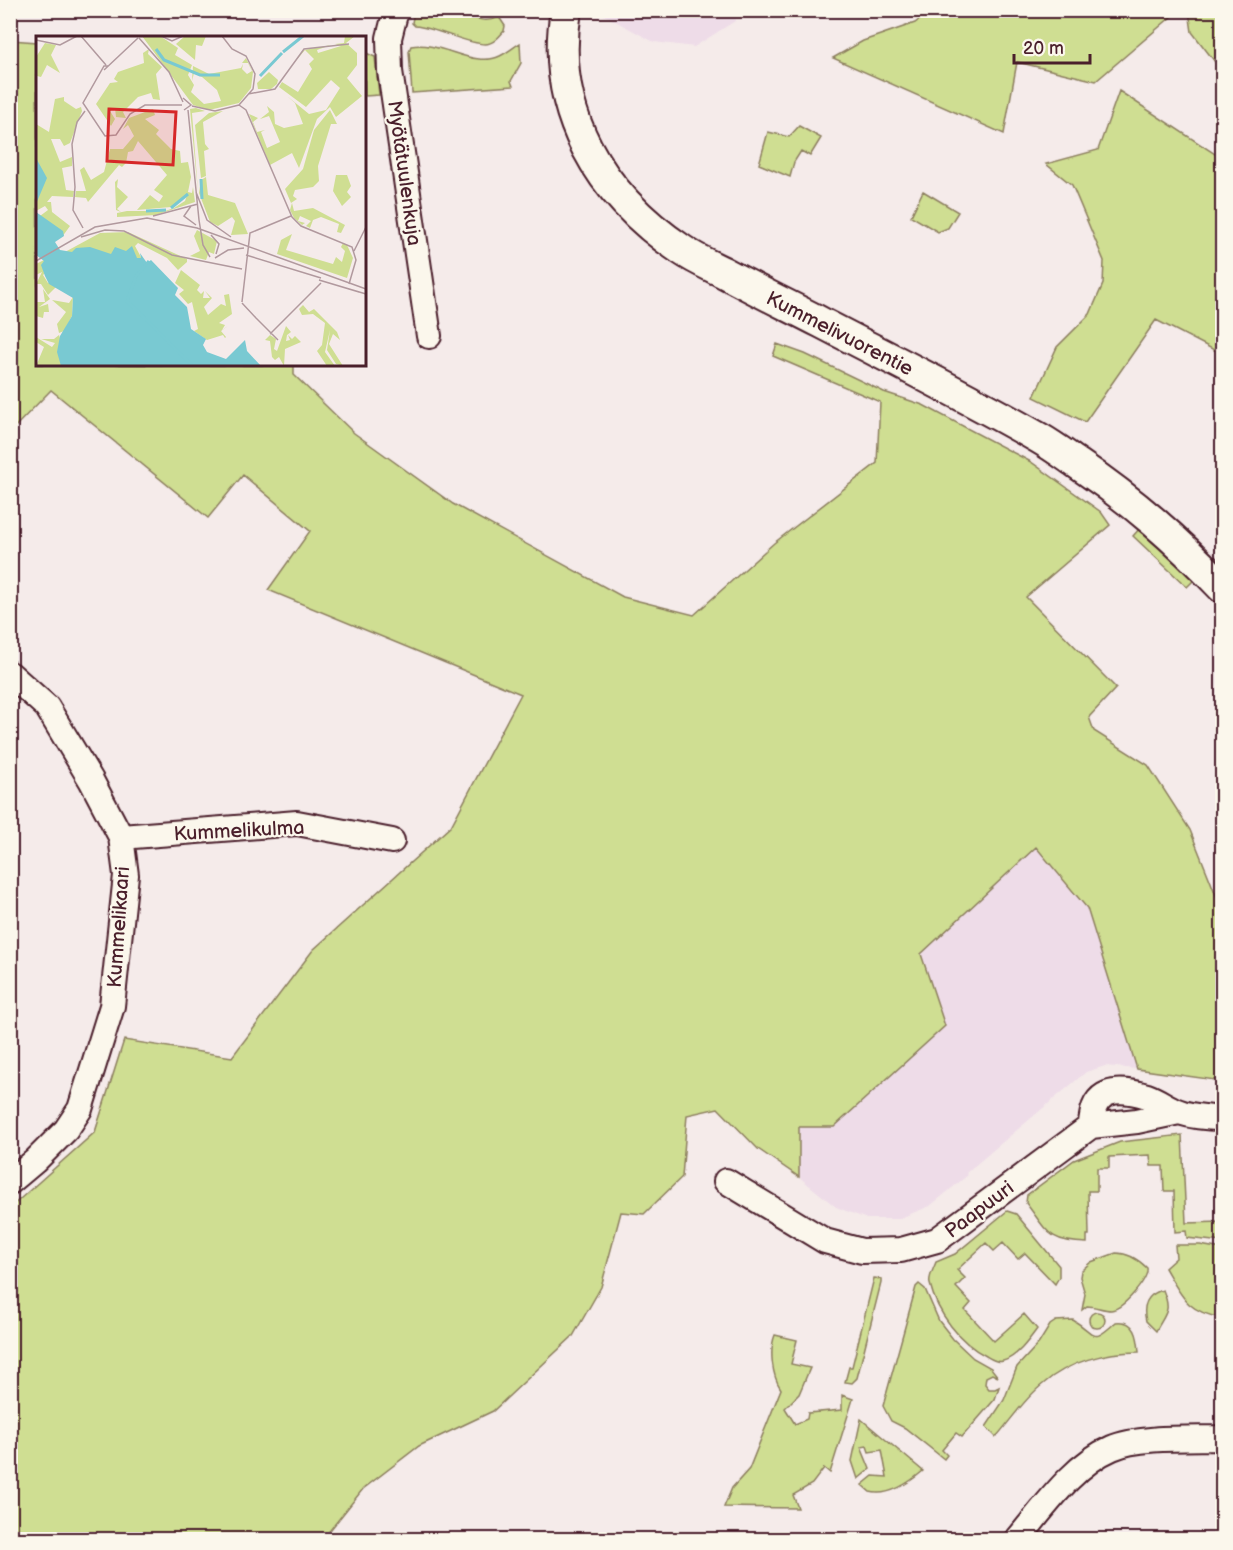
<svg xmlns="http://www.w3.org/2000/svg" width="1233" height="1550" viewBox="0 0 1233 1550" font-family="'Balsamiq Sans',sans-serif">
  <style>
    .built { fill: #eedce8 }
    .green { fill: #cfde92; stroke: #8c7e5e; stroke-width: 1.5 }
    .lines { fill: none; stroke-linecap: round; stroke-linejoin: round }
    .minor-casing { stroke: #4a1f2b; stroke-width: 28 }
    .tertiary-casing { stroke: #4a1f2b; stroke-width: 34 }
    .minor { stroke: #fbf7ec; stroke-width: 24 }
    .tertiary { stroke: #fbf7ec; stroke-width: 30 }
    .labels { text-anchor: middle; stroke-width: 4.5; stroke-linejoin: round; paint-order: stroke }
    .street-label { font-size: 20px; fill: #4a1f2b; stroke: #fbf7ec }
    .inset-river { fill: none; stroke: #79c9d2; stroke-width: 3 }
    .inset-road { fill: none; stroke: #b1999e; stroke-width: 1.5 }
    .view { fill: #d62828; fill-opacity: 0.15; stroke: #d62828; stroke-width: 3 }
    .inset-edge { fill: none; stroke: #4a1f2b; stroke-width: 3 }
  </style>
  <rect width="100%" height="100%" fill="#f5ebea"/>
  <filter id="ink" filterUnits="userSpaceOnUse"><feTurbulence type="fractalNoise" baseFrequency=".0167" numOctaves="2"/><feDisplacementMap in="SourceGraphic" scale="12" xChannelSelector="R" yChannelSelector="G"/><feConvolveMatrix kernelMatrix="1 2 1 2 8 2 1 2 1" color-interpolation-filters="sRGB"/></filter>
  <g filter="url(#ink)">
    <path class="built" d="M606,11L739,10V11L735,21L694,47L654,42L604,15Z
      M1036,846L1087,908L1137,1069L1105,1066L1086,1072L966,1173L968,1175L930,1206L898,1219H867L836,1207L799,1177V1127H834L920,954Z"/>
    <path class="green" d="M414,11H465C473,20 487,23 499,17L505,26L504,31C499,37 493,44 485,44C467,44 437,28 415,26L412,23Z
      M930,11V10L1178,11L1096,81L1017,62L1004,134L833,58L863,41L915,23Z
      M1189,11H1222V71L1192,32Z
      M11,40L37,42L38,364L294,365V375L354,433L453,504L623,597L694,615L774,543L877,463L880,402L773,356L777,344L805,354L884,392L923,405L1031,462L1101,512L1110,525L1026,597L1116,688L1089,717L1094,731L1148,765L1190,830L1222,910V1081L1137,1069L1087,908L1036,847L921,954L945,1026L834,1127H799V1177L758,1149L718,1108L687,1115L682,1177L644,1214L621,1212L601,1287L573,1336L493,1411L419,1446L363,1489L323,1539H11V1207L95,1132L124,1040L232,1057L313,950L451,826L521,694L268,590L310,531L243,475L208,518L51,390L11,431Z
      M520,43L521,63L511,81L513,86L412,93L409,51L411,46C441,40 473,69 500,56C507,53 514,47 520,43Z
      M364,52L375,57L379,95L365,96Z
      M1119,91L1218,156L1222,154V354L1156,320L1085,422L1034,397L1057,347L1090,314L1103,284L1104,261L1072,185L1046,164L1098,150Z
      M799,126L821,138L810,156L801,151L794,162L790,177L759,164L768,132L789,137Z
      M923,191L958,212L948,228L938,232L911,216Z
      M1140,528L1195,579L1187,587L1133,536Z
      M1182,1135L1186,1223L1222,1222V1242L1187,1238L1186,1231L1175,1232L1174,1191H1164L1163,1166H1151L1150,1155L1109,1157V1168H1097V1191H1088L1089,1235H1087V1243C1048,1242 1048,1232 1026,1203L1027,1195L1074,1160L1120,1142Z
      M1007,1211L1016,1214L1059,1266V1277L1055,1284L1025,1253L1018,1259L1003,1243L994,1251L986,1243L957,1270L965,1278L956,1287L971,1303L965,1310L994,1341L1024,1314L1037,1329C1029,1340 1017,1357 1003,1361C997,1363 991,1359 986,1356C960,1343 937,1313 930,1284C928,1277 934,1268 936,1262L955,1254Z
      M1175,1245H1200L1222,1249V1318C1187,1312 1182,1297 1165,1268L1176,1258Z
      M1116,1253C1129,1253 1138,1259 1147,1268C1149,1279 1123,1309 1111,1310C1103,1310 1095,1306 1087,1306L1082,1310L1085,1294L1080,1277L1081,1271L1091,1262Z
      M874,1278L881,1279V1283L857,1378L852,1383L845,1382L849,1367H852Z
      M919,1284L925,1289L939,1321L953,1339L973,1358L991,1368L998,1377L992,1374L986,1377L985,1384L989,1389H995L999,1387L995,1399L962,1437L956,1433L942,1450L947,1455L944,1459L905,1428L891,1421L883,1406L916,1287Z
      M1163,1290C1172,1312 1165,1313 1156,1331L1146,1321C1142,1305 1147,1294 1163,1290Z
      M1089 1320a8 8 0 1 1 16 0a8 8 0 1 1-16 0Z
      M1073,1320C1098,1335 1091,1345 1116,1322C1136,1320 1138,1337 1139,1352C1105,1352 1069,1361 1043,1384C1025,1398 1011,1420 996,1437L986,1427L1004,1400L1017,1367L1039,1343L1050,1325L1056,1321Z
      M775,1335L797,1340L791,1364L810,1368L799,1394L785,1408L795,1424L807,1419L808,1413L842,1410V1395L853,1399L830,1473L824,1468L812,1484L793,1495L798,1508L724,1507L732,1488L749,1469L781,1389C772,1376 769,1350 775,1335Z
      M861,1419L923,1471C910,1482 888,1497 870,1492L862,1485L873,1476L887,1477L882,1450L869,1452L867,1446L861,1447L870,1469L858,1479L852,1461Z"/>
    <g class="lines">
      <g class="minor-casing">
        <path id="minor" d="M396,10L389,38L390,71L429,336
          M10,674L47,707L91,780L121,837L126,875L112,1006L80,1109L66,1130L35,1161L10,1182
          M121,837L297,823L392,841
          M1091,1126C1092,1088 1117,1087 1147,1096C1158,1100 1167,1107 1177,1111C1190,1117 1208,1117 1222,1119
          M726,1181L825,1241L862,1251L901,1250L937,1240L1091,1126L1137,1121L1179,1112
          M1017,1540C1044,1508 1074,1464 1112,1448C1139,1436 1193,1439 1222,1438"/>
      </g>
      <g class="tertiary-casing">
        <path id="tertiary" d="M566,10C549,112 600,195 682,250C695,259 709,265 723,272C756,290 789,306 822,323C895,361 968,397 1039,438C1053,446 1065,455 1078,464C1134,502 1176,539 1222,587"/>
      </g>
      <use href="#minor" class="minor"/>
      <use href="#tertiary" class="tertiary"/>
    </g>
  </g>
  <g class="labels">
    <g class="street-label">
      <text transform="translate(405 173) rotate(82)" y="7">Myötätuulenkuja</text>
      <text transform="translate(840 333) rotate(27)" y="7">Kummelivuorentie</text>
      <text transform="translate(239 830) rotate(-3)" y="7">Kummelikulma</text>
      <text transform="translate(118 927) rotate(-86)" y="7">Kummelikaari</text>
      <text transform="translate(979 1209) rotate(-37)" y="7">Paapuuri</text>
    </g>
  </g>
  <g transform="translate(36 36)">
    <rect width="330" height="330" fill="#f5ebea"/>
    <path d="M106,0H124L142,12L139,19L156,29L152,39L158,49L155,56L168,68L185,65L181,54L166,41L158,37L156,45L157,30L173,38L205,32L207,28L206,33L211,38L216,35L212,27H206L210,22L217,36L215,52L203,67L173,74L157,69ZM149,0H170L166,10L160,9L159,24L140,8ZM309,0H319L310,7L321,17V29L311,42L326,60L300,81L294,71L281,83L263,132L256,117L234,129L213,78L222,82L217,86L221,96L229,94L225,96L231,112L244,106L233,80L224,83L233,76L231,70L238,76L239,88L248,92L267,88L259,67L251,60L273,78L290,74L304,52L295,44L270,71L243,51L246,46L262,56L276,33L273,28L278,23L269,14L258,27L268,14L295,9L281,14L282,17L305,10L299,8L308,7ZM9,7L20,9L15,19L24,37L11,29L5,41L1,40L0,50V21ZM113,13L112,18L126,31L120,38L124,64L117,63L115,57L102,61L87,76L90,82L80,81L79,72L74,75L79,83L75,90L60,68L74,47L82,46L78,43L82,36L108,27L107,17ZM233,36L242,44L241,48L235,53H222L221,47ZM28,61V65L40,73L45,71L46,75L34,107L28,110L24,103H15L24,126L36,121V130L26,132L30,154L38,155L37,161L16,160L11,166H15L16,176L34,190L26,201L5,186L0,177L4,180L12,174L9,170L0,175V88L13,96L19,63ZM160,72L169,75L156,77L162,156L154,73ZM117,73L119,79L109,83L123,94L120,98L135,113L144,115L145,127L152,126L155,141L152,156L156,157L157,151L159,166L120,179L81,181V177L91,175H129L138,172L149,165L151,159L135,171L101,174L114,159L123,166L127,160L118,154L131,139L102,105L97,115L92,116L90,127L86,131L83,129L52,166L50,162L39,161L40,155H50L44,134L48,131L55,144L68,136L74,113H87L98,100L92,89L87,93L93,82ZM294,74L301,88H295L282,130L283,145L277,151L259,154L257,160L261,163L255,167L249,153L267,133L278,94ZM187,75L167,86L169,108L173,113L168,115L170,140L165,142L159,89L173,77ZM300,139H311L315,150L311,156L315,161L306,170L297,155ZM170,141L172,159L199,167L212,198L195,199L199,185L196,181L182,190L174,186L163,157L165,144ZM82,143L81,151L92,161L81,173L85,176L80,174L79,146ZM256,167L258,175L277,172L309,189L305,197L301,196L303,188L285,181L277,184L274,192L270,190L275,185L264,180L262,185L269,187L266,189L258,182L254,174ZM161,194L181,205L178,218L173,216L170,224L154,220L164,215L158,200ZM92,196L151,223V226L142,234L131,222L102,207L99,210L106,223L29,216L64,197ZM256,198L250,214L297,228L300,221L306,226L309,215L305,211L307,207L311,209L317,222L311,242L241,218L245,204ZM8,224L10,236L7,239L12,247L19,244L20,251L12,259L5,248H0L6,236L0,239V228ZM145,234L164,249L161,254L165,258L168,255L167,262H174L169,255L176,262L168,271L172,279L185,268L190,270L188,259L193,258L196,278L183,287L189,289L186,294L192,290L185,295L190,301L189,302L187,299L171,304L158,295L162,293L156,266L152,268L143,258L148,254L139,247ZM7,253L14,263L3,271L12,268L13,276H8L7,282L0,280V266H9ZM37,261L36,280L28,295L23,297L21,288L30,276L16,264L33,267ZM267,269L273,276L278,273L301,296L304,304L297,298L293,308L307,330L300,328L291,314L294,294L289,316L299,330H291L281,315L286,309L289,287L277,278L266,279L263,273ZM250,290L255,296L251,299L250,305L254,304L252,299L256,303L259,300L265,306L249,313L248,330L243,321L239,324L236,321L234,305L229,304L234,299L240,303L238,313L241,315ZM23,299L24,302L52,330H0L8,311L0,306V301L16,311L19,307L5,303H18Z" fill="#cfde92"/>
    <path d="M0,122L11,142L0,168ZM0,176L27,195L28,200L19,206L24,214L36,216L40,212L54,211L75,218L79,211L90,215L96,210L101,222H105L104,217L111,227L115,224L142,252L139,259L151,271L155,293L170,303L167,309L171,316L190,323L209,304L211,315L225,330H25L21,316L24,300L36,280L37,262L13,248L9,240L5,229L8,225L0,219Z" fill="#79c9d2"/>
    <path class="inset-river" d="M120,13L128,24L164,39H184M247,16L267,0M224,40L246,17M165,143L166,163M135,172L152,158M110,175L130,174M113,225L100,240L91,265L157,330"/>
    <path class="inset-road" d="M45,0L70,29M125,0L136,5L147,0M186,0L196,13L210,20L219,38L217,53L203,69M103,2L133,36L147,66M0,4L24,9L41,0M72,30H68L47,67L69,100L80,99L94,78L109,69H146M68,34L102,2M212,58L239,53L268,13L313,8M147,62L155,69L148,74M203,69L210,74L256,181L265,190L316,211L320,224L313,248M156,70L179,75L203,69M152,74L163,184L167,209L174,221M160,156L171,184L195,201M155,170L148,180L160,189M117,180L162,168M47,192L37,174L39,151L36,108L41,86L49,75M175,199L183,208L180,218M45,201L69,194L88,195L136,219L206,233M318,215L330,191M210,219L285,242M179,222L192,214L208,212M0,225L59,191L111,182L161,192L330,253M323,256L283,244L330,258M206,266L214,197L255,180M206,267L220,282M220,282L242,304M234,298L285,247"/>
    <path class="view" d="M73,73L140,76L137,129L71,125Z"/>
    <rect width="330" height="330" class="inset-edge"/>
  </g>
  <rect width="1233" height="1550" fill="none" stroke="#fbf7ec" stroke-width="36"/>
  <rect x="18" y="18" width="1197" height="1514" fill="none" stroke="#4a1f2b" stroke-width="2" filter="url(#ink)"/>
  <path d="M1014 54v9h76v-9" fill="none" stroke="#4a1f2b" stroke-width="3"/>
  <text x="1023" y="54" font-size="18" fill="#4a1f2b" stroke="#fbf7ec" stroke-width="4.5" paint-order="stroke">20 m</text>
</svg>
